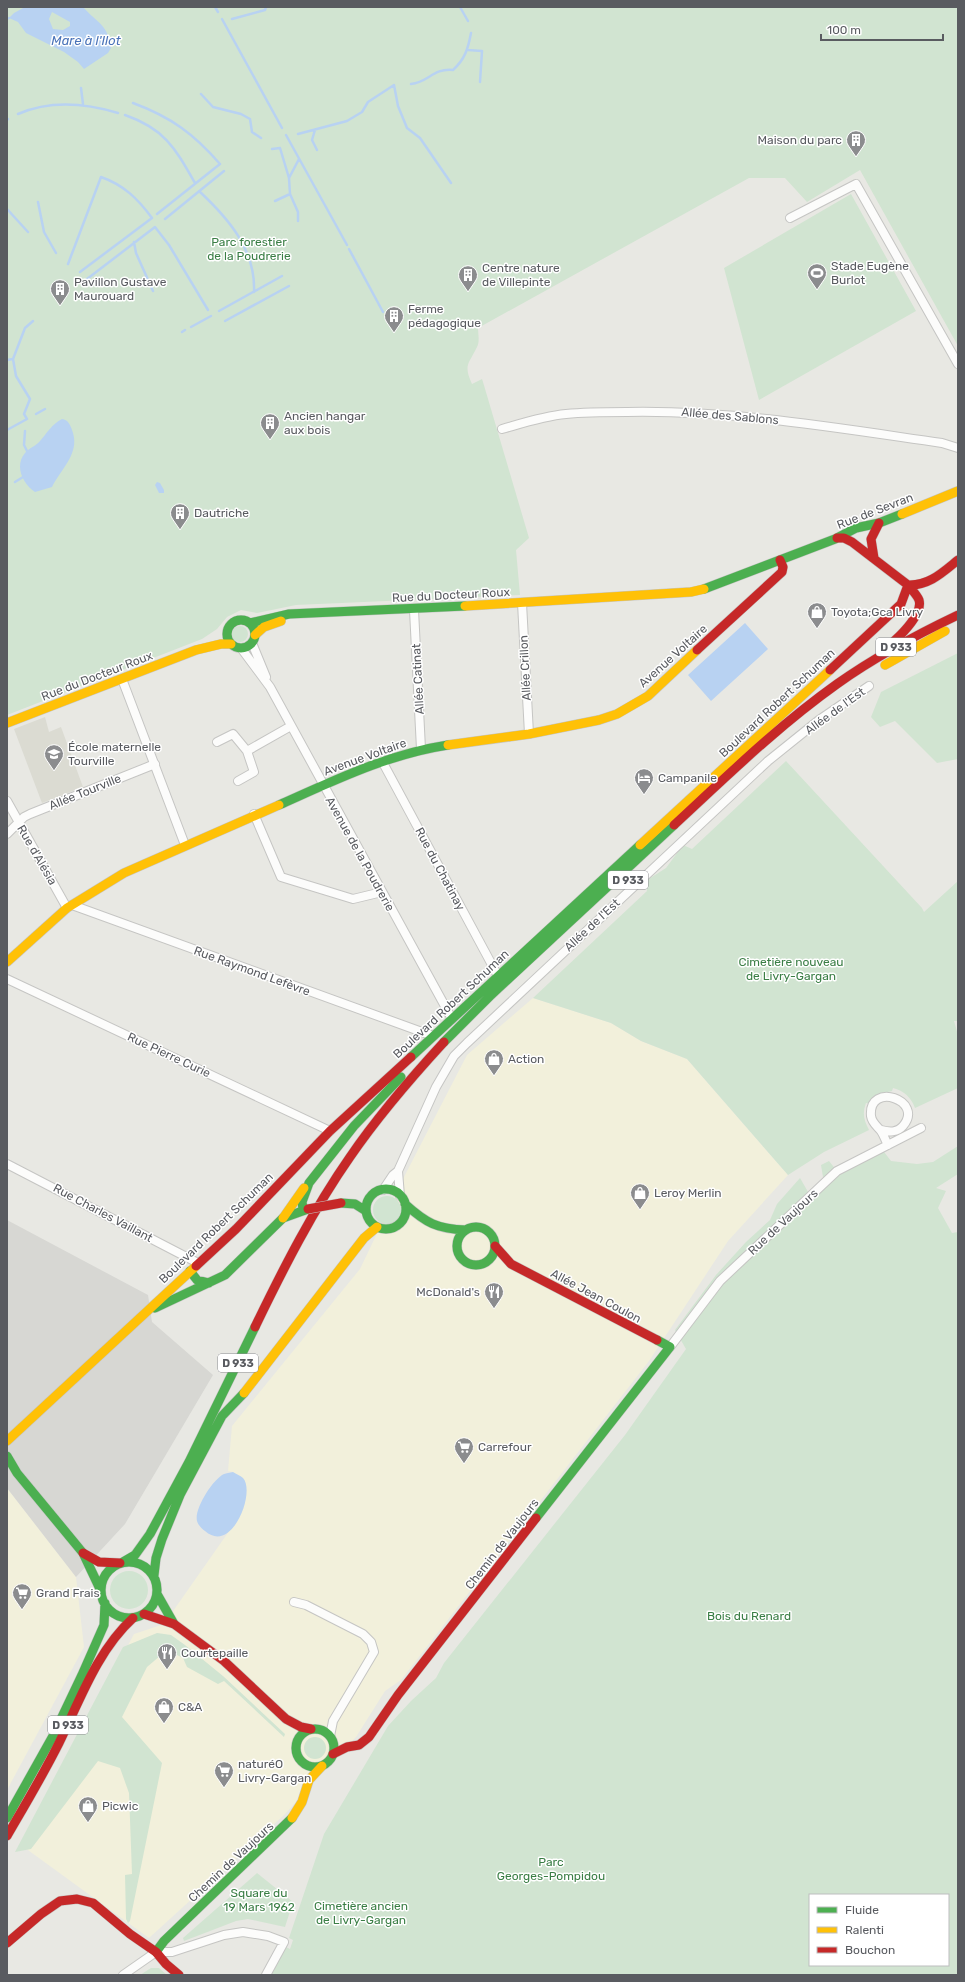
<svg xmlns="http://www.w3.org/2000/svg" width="965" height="1982" viewBox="0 0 965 1982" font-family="Rubik,sans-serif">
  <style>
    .commercial { fill: #f2f0db }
    .industrial { fill: #d7d7d3 }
    .education { fill: #dbdbd2 }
    .green { fill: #d1e4d1; fill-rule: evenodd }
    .water { fill: #b8d2f2; fill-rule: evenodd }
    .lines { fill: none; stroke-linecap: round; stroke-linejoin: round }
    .stream { stroke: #b8d2f2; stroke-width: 2.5 }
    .street-casing { stroke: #c5c5c3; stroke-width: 10 }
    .fast-casing { stroke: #c5c5c4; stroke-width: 10 }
    .slow-casing { stroke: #c5c5c4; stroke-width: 10 }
    .jam-casing { stroke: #c5c5c4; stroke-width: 10 }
    .street { stroke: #fcfcfb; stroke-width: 8 }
    .fast { stroke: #4caf50; stroke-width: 9 }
    .slow { stroke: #ffc107; stroke-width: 9 }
    .jam { stroke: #c62828; stroke-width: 9 }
    .jam-bridge-casing { stroke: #c5c5c4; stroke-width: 10; stroke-linecap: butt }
    .jam-bridge { stroke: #c62828; stroke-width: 9 }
    .labels { text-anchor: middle; stroke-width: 3; stroke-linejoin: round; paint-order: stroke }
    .shield { fill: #fff; stroke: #8b8c90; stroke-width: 1 }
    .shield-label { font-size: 11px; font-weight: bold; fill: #595b60 }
    .poi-label { font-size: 12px; fill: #595b60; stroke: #fff; text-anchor: start }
    .park-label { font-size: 12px; fill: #3a7e45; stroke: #fff }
    .street-label { font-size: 12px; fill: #595b60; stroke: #fff }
    .water-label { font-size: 13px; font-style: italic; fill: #4972b8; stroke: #fff }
  </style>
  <rect width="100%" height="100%" fill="#e8e8e3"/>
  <path class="commercial" d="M533,998L611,1023L641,1041L687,1059L788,1175L728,1241L649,1361L401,1680L385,1691L356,1737L284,1815L149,1938L21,1845L134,1634L164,1624L239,1517L233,1472L228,1471L232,1426L360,1269L405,1175L467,1055Z
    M7,1488L76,1577L84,1647L7,1790Z"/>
  <path class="industrial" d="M7,1220L148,1295L152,1322L213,1375L125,1524L76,1577L7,1488Z"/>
  <path class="education" d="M45,717L49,732L61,727L83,787L42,803L14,729Z"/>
  <path class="green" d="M7,7H958V346L860,170L807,202L785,178H749L478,328C478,333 480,342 477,347C469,364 463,364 472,384L482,379L483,382L529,538L516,550L520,595L296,605L257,613L241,610L227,617L217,629L202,639L7,715Z
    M851,194L916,311L759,400L724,268Z
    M232 634a8 8 0 1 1 16 0a8 8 0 1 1-16 0Z
    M958,653V759L937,763L895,721L880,727L871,717L881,692Z
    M786,761L922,908L924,912L958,881V1021H954L958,1035V1088L915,1108C911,1097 904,1091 893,1088L892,1091L879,1094L870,1104L866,1103C862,1114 864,1120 869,1130L824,1152L788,1175L687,1059L641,1041L611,1023L533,998L647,891L644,882L666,868L683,845L692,849Z
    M958,1146V1174L936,1188L946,1191L938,1208L952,1233L958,1232V1975H270L286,1947L290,1949L293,1940L289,1938L324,1834L388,1726L411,1701L436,1678L444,1663L625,1435L686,1349L675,1330L716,1275L746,1242L770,1220L777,1204L800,1178L811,1197L824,1183L821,1165L829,1161L837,1171L881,1148L891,1161L917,1164L933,1162ZM810,1895H948V1965H810Z
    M373 1210a14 14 0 1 1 28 0a14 14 0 1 1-28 0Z
    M110 1590a19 19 0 1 1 38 0a19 19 0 1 1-38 0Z
    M157,1633L171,1635L185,1645L223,1676L285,1734L284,1737L224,1681L218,1684L187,1667L183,1658L167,1650L147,1667L122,1717L162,1763L130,1921L128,1923L126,1919L125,1875L132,1874L129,1793L120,1768L98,1761L31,1849L15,1852L123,1647Z
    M304 1748a11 11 0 1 1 22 0a11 11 0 1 1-22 0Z
    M257,1873L293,1902L285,1927L248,1919L236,1921L184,1941L183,1938Z
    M151,1968H159L167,1975H140Z"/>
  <path class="water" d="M25,7H83C97,23 108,24 111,48L108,53L84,69L78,62L64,52L26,33L18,22L9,18L14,13ZM52,12L70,22V26L63,30L53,29L49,19Z
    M62,419C68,420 70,424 72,430C81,453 61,469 52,487L35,492C23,484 14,466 25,453C29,448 36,446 40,441C47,433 52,424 62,419Z
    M157,482L160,483L164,490V493H159L155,485Z
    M745,623L768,649L711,701L688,675Z
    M233,1472C236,1474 241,1476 243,1478C256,1492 232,1555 205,1531C202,1529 198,1525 197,1521C194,1509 213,1479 224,1474C226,1473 230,1473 233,1472Z"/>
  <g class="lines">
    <path class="stream" d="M215,7L218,12
      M460,7L468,21
      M7,19L9,18
      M222,19L282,128
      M232,19L265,10L266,7
      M468,50L482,51L480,82
      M411,84C429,82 433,68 453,70C465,59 468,49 471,33
      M81,88L83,104
      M201,94L213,107L241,114L250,119L252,132L261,138
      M133,103C171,117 194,134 220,164L157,214
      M18,114C50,100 85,103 118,113
      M125,115C165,129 175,148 195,183
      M7,120L8,119
      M315,130L312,140L317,150
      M298,134L347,121L362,112L368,102L394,85L398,106L407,128L420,138L451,183
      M286,135L347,245
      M272,149L280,148L289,178L290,194L298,212V221
      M289,178L299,159
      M199,191C228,218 256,250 254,292
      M275,201L290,194
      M38,202L44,232L56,253
      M7,209L28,232
      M165,219L224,171
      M134,242L136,253L153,291
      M349,249L383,312
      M68,264L101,177C124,185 138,199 152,218L80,272
      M87,279L155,227L169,245L208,310
      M219,311L282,276
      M225,321L289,286
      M191,327L211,316
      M182,332L185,330
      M7,360L13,359
      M36,414L45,409
      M7,430L27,419L24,414L30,399L16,376L13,359L25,328L33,321
      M25,431L24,445L27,451
      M15,482L23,477"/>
    <g class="street-casing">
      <path id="street" d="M790,218L856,184L958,364
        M502,429C523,423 544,416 566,414C586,412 607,412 627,412C733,410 837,428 942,443L958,448
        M522,603L529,734
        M414,610L421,749
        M252,643L266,677
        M241,648L270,687L452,1019
        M122,679L185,845
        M217,742L233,734L247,751L254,772L238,781
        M247,751L291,726
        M382,761L498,976
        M7,801L67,908
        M254,814L281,877L353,899L382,892
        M7,834L24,817L30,814L155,764
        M72,905L433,1036
        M7,979L330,1131
        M881,1130C889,1132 897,1133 903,1126C925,1100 868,1081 871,1116C872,1123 877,1126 881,1131C884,1135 885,1140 888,1145
        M7,1164L198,1263
        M383,1190L393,1175L398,1171
        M400,1196L398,1171L436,1087L454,1056L467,1043L768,761L819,720L869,686
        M670,1347L720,1281L837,1171L921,1128
        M294,1602L306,1605L363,1634L371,1642L374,1652L333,1721L330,1736
        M123,1975L156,1952H172L224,1935L243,1932L268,1936L284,1942L266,1975"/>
    </g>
    <g class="fast-casing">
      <path id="fast" d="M704,589L835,539L856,528L879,523L902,514
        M227 634a14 14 0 1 1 28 0a14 14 0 1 1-28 0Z
        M250,623L289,614L465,606
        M279,805C333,781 388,754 448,745
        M444,1042L490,996L674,825
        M411,1057L640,845
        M366 1209a20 20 0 1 1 40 0a20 20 0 1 1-40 0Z
        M341,1203L355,1204L366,1211
        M405,1204C426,1223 437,1229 466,1230
        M303,1209L302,1202L309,1183L354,1126L401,1077
        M457 1246a19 19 0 1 1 38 0a19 19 0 1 1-38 0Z
        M190,1271L197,1280L209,1283
        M155,1308L225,1275L283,1218L308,1209
        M7,1456L17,1473L83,1553L101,1591
        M536,1518L670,1347L657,1340
        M101 1590a28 28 0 1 1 56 0a28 28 0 1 1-56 0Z
        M123,1562L135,1555L150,1534L189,1462L255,1327
        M154,1575L156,1558L162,1539L180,1495L222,1416L244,1393
        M157,1594L174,1624
        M296 1748a19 19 0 1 1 38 0a19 19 0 1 1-38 0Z
        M7,1818L53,1736L82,1675L104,1625L105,1603
        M156,1952L164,1941L292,1818"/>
    </g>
    <g class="slow-casing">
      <path id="slow" d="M902,514L958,491
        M465,606L691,592L704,589
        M255,635L264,627L281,621
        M885,665L945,631
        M7,723L196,650L221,644H231
        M448,745L529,734L599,720L617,714L648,696L697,650
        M640,845L830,670
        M7,962L67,908L124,873L279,805
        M283,1218L304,1188
        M244,1393L364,1238L377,1227
        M7,1441L196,1266
        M292,1818L302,1802L309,1780L322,1766"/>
    </g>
    <g class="jam-casing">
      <path id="jam" d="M837,538H844L852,542L908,585C929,586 943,572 958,560
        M874,558L871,539L879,523
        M894,641C903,633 923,613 919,600C917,595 911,589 908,585
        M697,650L782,572L783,567L780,560
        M830,670L901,604L908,585
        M674,825C727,776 778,726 837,684C875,657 916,635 958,615
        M495,1246L511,1264L657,1340
        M196,1266L236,1229L330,1131L411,1057
        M255,1327C283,1269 313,1210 350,1157C378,1116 410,1079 444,1042
        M83,1553L99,1562L120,1563
        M144,1614L174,1624L224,1661L286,1719L301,1727L311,1729
        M333,1754L347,1747L359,1745L369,1737L398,1695L536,1518
        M7,1836C25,1805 43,1775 59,1743C80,1700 97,1651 133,1618
        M7,1943L41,1914L60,1901L77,1899L93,1903L130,1934L156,1952L166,1964L179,1975"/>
    </g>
    <use href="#street" class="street"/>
    <use href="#fast" class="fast"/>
    <use href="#slow" class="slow"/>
    <use href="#jam" class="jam"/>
    <g class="jam-bridge-casing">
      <path id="jam-bridge" d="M308,1209L341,1203"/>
    </g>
    <use href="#jam-bridge" class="jam-bridge"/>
  </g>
  <defs>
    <g id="building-pin" transform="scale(1)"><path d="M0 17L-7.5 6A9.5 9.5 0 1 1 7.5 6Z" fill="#8b8c8e" stroke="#fff"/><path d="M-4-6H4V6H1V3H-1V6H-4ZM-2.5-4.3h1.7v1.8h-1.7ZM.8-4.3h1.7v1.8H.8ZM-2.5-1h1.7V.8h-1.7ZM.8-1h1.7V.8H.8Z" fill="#fff"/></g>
    <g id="stadium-pin" transform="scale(1)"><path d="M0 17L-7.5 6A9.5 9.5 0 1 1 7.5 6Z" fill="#8b8c8e" stroke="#fff"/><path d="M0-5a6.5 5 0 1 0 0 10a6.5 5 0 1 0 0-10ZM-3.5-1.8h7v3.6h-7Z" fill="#fff"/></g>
    <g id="shop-pin" transform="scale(1)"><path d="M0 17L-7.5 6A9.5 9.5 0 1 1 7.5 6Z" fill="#8b8c8e" stroke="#fff"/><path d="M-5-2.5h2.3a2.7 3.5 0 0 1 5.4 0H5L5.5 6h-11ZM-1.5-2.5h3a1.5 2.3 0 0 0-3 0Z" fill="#fff"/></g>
    <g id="school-pin" transform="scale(1)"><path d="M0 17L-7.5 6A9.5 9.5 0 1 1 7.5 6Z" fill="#8b8c8e" stroke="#fff"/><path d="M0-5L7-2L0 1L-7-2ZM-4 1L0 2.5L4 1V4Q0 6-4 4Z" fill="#fff"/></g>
    <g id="hotel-pin" transform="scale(1)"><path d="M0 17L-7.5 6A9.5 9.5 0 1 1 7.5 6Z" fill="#8b8c8e" stroke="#fff"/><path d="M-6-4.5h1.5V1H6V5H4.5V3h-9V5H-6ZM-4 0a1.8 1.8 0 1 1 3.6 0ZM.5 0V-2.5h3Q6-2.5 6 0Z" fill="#fff"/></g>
    <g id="restaurant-pin" transform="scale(1)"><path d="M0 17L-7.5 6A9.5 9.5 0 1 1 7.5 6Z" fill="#8b8c8e" stroke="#fff"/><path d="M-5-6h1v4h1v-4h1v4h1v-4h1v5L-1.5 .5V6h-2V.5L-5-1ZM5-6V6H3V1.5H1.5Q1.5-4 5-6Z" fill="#fff"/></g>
    <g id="supermarket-pin" transform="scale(1)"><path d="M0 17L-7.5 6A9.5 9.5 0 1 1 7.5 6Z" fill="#8b8c8e" stroke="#fff"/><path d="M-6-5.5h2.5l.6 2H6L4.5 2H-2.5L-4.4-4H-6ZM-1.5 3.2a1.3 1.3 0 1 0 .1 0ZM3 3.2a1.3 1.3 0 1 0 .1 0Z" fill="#fff"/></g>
  </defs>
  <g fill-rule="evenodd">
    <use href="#building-pin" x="856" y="140"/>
    <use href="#stadium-pin" x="817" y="273"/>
    <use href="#building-pin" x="468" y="275"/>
    <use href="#building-pin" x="60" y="289"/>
    <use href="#building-pin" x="394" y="316"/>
    <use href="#building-pin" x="270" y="423"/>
    <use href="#building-pin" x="180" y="513"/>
    <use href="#shop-pin" x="817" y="612"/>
    <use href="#school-pin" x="54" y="754"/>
    <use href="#hotel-pin" x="644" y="778"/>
    <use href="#shop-pin" x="494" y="1059"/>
    <use href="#shop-pin" x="640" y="1193"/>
    <use href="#restaurant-pin" x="494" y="1292"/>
    <use href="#supermarket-pin" x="464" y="1447"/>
    <use href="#supermarket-pin" x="22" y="1593"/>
    <use href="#restaurant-pin" x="167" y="1653"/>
    <use href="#shop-pin" x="164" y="1707"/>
    <use href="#supermarket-pin" x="224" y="1771"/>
    <use href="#shop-pin" x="88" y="1806"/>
  </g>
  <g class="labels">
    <g class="shield">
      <rect x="876" y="638" width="40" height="18" rx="3"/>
      <rect x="608" y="871" width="40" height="18" rx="3"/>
      <rect x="218" y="1354" width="40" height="18" rx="3"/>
      <rect x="48" y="1716" width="40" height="18" rx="3"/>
    </g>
    <g class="shield-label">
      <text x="896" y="651">D 933</text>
      <text x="628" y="884">D 933</text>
      <text x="238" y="1367">D 933</text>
      <text x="68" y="1729">D 933</text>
    </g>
    <g class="poi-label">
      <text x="842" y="144" text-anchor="end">Maison du parc</text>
      <text x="831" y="270">Stade Eugène<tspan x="831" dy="14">Burlot</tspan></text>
      <text x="482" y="272">Centre nature<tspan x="482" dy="14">de Villepinte</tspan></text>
      <text x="74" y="286">Pavillon Gustave<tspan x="74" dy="14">Maurouard</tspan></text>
      <text x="408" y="313">Ferme<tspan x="408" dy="14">pédagogique</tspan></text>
      <text x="284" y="420">Ancien hangar<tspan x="284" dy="14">aux bois</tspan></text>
      <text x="194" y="517">Dautriche</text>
      <text x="831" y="616">Toyota;Gca Livry</text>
      <text x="68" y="751">École maternelle<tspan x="68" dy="14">Tourville</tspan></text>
      <text x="658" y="782">Campanile</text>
      <text x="508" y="1063">Action</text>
      <text x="654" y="1197">Leroy Merlin</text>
      <text x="480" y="1296" text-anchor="end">McDonald's</text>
      <text x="478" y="1451">Carrefour</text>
      <text x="36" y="1597">Grand Frais</text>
      <text x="181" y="1657">Courtepaille</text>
      <text x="178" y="1711">C&amp;A</text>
      <text x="238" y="1768">naturéO<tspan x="238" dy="14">Livry-Gargan</tspan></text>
      <text x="102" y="1810">Picwic</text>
    </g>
    <g class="park-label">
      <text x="249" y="246">Parc forestier<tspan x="249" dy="14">de la Poudrerie</tspan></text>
      <text x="791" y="966">Cimetière nouveau<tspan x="791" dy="14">de Livry-Gargan</tspan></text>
      <text x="749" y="1620">Bois du Renard</text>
      <text x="551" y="1866">Parc<tspan x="551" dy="14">Georges-Pompidou</tspan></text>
      <text x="259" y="1897">Square du<tspan x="259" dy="14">19 Mars 1962</tspan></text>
      <text x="361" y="1910">Cimetière ancien<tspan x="361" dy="14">de Livry-Gargan</tspan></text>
    </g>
    <g class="street-label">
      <text transform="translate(730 416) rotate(5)" y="4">Allée des Sablons</text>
      <text transform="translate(875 511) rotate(-21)" y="4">Rue de Sevran</text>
      <text transform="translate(451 595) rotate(-3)" y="4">Rue du Docteur Roux</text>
      <text transform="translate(673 656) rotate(-42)" y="4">Avenue Voltaire</text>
      <text transform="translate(525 668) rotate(-93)" y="4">Allée Crillon</text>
      <text transform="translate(97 676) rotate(-21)" y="4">Rue du Docteur Roux</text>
      <text transform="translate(418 679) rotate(-93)" y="4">Allée Catinat</text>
      <text transform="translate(777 703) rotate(-43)" y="4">Boulevard Robert Schuman</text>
      <text transform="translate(835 711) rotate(-36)" y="4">Allée de l'Est</text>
      <text transform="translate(365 757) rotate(-20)" y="4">Avenue Voltaire</text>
      <text transform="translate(85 792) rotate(-22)" y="4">Allée Tourville</text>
      <text transform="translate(360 854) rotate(61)" y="4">Avenue de la Poudrerie</text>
      <text transform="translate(37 855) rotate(60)" y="4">Rue d'Alésia</text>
      <text transform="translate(440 869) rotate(62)" y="4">Rue du Chatinay</text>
      <text transform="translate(592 925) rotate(-43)" y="4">Allée de l'Est</text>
      <text transform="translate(252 971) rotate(20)" y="4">Rue Raymond Lefèvre</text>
      <text transform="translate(451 1004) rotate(-43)" y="4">Boulevard Robert Schuman</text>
      <text transform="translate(169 1055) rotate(25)" y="4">Rue Pierre Curie</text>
      <text transform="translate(103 1213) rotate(28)" y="4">Rue Charles Vaillant</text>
      <text transform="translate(783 1222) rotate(-43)" y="4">Rue de Vaujours</text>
      <text transform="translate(216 1228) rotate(-44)" y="4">Boulevard Robert Schuman</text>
      <text transform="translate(596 1296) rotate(28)" y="4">Allée Jean Coulon</text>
      <text transform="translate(502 1544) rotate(-52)" y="4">Chemin de Vaujours</text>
      <text transform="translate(231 1862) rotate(-43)" y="4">Chemin de Vaujours</text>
    </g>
    <g class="water-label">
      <text x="86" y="45">Mare à l'Ilot</text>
    </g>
  </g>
  <rect width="965" height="1982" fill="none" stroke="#595b60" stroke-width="16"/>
  <rect x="809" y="1894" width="140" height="72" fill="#ffffff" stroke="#bdbdbf"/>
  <rect x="817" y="1907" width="20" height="6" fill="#4caf50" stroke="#bdbdbf"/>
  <text x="845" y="1914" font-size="12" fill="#595b60">Fluide</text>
  <rect x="817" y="1927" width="20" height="6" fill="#ffc107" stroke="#bdbdbf"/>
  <text x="845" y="1934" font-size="12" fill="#595b60">Ralenti</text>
  <rect x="817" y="1947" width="20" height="6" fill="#c62828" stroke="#bdbdbf"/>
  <text x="845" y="1954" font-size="12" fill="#595b60">Bouchon</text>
  <path d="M821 34v6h122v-6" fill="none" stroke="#595b60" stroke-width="2"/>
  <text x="827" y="34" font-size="12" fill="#595b60" stroke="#ffffff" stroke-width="3" paint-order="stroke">100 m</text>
</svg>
